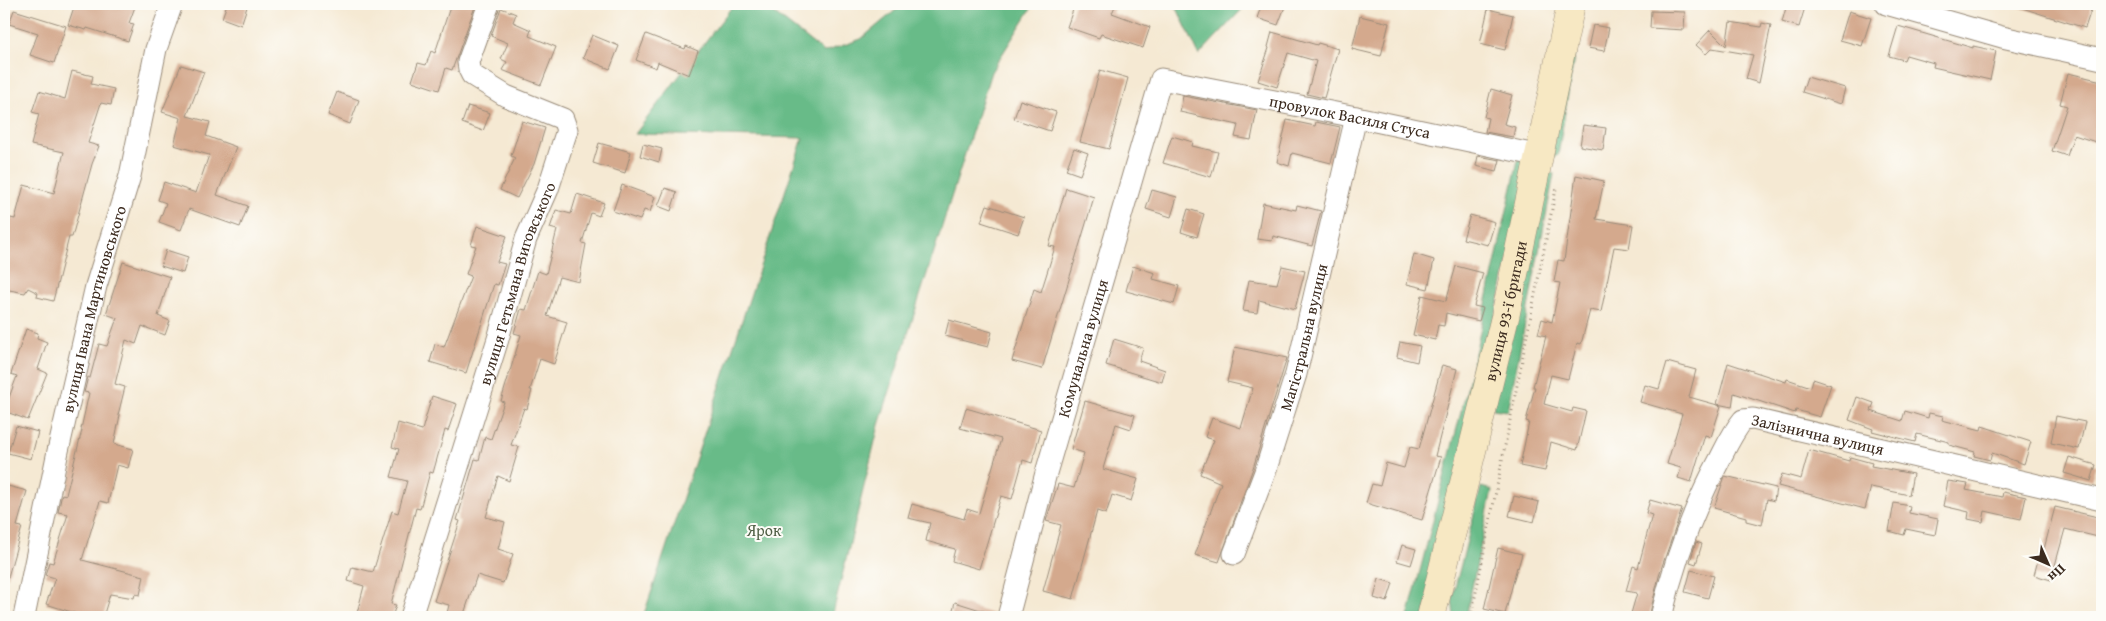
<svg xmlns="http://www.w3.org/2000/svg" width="2106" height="621" viewBox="0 0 2106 621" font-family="'Gentium Book Plus',serif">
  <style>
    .forest { fill: #68bb88; stroke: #527253 }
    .building { fill: #d4a98d }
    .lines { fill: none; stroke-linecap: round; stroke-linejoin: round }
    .minor-casing { stroke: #988a78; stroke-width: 23 }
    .secondary-casing { stroke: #988a78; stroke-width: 29 }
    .path { stroke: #988a78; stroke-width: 3; stroke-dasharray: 1 4; stroke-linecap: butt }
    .minor { stroke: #fff; stroke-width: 21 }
    .secondary { stroke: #f7e8c3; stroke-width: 28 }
    .labels { text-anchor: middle; stroke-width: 4; stroke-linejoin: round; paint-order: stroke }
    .street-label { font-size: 16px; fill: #3b2a1e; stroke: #fdfcf7 }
    .park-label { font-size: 16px; fill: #505f46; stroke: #fdfcf7 }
  </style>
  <rect width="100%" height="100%" fill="#fdfcf7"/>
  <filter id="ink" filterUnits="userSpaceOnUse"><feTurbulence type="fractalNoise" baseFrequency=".02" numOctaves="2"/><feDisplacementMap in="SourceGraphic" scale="10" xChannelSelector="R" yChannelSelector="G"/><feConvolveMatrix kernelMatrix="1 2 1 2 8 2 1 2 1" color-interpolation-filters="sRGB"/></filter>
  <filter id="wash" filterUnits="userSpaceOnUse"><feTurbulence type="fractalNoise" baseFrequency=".0096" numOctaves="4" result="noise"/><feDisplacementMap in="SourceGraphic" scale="20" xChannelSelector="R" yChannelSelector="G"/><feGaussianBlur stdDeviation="1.12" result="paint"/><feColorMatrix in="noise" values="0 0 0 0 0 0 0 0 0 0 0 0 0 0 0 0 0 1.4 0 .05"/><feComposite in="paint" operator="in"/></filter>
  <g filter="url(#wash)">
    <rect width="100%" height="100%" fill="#f5e9d3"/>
    <path class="forest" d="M734,4H762L824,52L861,39L903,4H1034L991,72L879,425L832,617H643L803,138L635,134Z
      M1175,4H1247L1199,55Z
      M1576,45L1558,155L1551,158L1565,76Z
      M1519,156L1532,161L1424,617H1408L1468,385Z
      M1543,171L1554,174L1508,411L1493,409Z
      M1481,487L1492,490L1466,617H1454L1452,599Z"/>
    <g id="blocks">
      <path class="building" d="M75,4H136L129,23L134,24L128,41L87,28L86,30L68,25Z
        M227,4H248L241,25L222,18Z
        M451,4H476L452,70L446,68L439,90L412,81L418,63L426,65L431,51L435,53Z
        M1075,4H1116L1112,13L1150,27L1143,48L1101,34L1099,38L1067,27Z
        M1262,4H1286L1278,25L1257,18Z
        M1787,4H1806L1799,27L1782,22Z
        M2019,4H2093L2085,28L2019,7Z
        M501,8L516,14L513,22L531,30L529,36L556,47L541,85L502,70L507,62L501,59L508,43L491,36Z
        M1488,9L1513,15L1505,50L1480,44Z
        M14,10L66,26L54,63L30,55L38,33L9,24Z
        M1651,11L1685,12L1684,30L1650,28Z
        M1849,11L1871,18L1862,46L1840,40Z
        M1360,16L1389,23L1381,56L1352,49Z
        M1730,22L1761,27L1762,23L1771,25L1759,83L1746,79L1753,55L1712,48L1706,54L1696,45L1710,30L1726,46Z
        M1593,25L1609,28L1604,51L1588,48Z
        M1898,26L1973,48V46L1996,51L1990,80L1933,67L1934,63L1906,55L1904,60L1889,56Z
        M1272,32L1317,45L1318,43L1338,49L1324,98L1307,94L1316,61L1288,53L1277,87L1258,81L1269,48L1268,47Z
        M646,34L685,49L686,46L698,51L689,75L658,62L656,68L636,60Z
        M592,35L619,46L610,69L583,58Z
        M181,65L204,72L187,116L210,122L206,136L236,147L217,195L248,206L240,227L189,209L181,230L159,222L166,203L158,200L164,182L196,193L209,155L174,145L181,118L162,112Z
        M1100,70L1128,78L1109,149L1080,142Z
        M72,71L93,76L91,84L114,89L111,105L101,103L88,143L99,146L92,164L72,237H69L53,301L37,297L38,293L28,288L25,293L4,289L7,271L4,270V225L6,217L15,219L24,185L54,193L64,152L31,145L39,114L32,112L39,91L65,99Z
        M2068,73L2102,81V144L2074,135L2067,156L2052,151L2067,106L2060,104Z
        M1807,77L1845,88L1841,104L1802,92Z
        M1491,89L1512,95L1504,124L1515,127L1513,137L1485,132L1488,118L1484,117Z
        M337,92L359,100L350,124L328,115Z
        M1183,96L1257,110L1251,140L1235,137L1238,125L1180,112Z
        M1020,100L1056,112L1050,131L1014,119Z
        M468,106L490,113L483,131L462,123Z
        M1287,120L1315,126L1316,122L1340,127L1331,163L1292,153L1289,166L1277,162Z
        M522,121L545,128L534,164L517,198L500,190L515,158L511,156Z
        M1583,125L1606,128L1603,150L1580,146Z
        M1172,136L1193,142L1192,146L1218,152L1211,177L1163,163Z
        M599,143L631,152L625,173L593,163Z
        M643,144L662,149L659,162L640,156Z
        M1074,148L1088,153L1080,175L1066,170Z
        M1478,156L1500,160L1497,171L1476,166Z
        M1576,175L1604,181L1596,219L1633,225L1629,249L1614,247L1601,312L1590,310L1581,344L1577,343L1568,379L1551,375L1544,404L1572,412L1573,408L1586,411L1577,450L1551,442L1545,471L1520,466L1529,422L1526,421L1535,387H1533L1546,336L1538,334L1542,319L1552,322L1560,283L1554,282L1558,260L1564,261Z
        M622,185L655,197L650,212L644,210L640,220L613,211Z
        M665,188L677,192L671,211L658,206Z
        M1066,188L1094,197L1042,369L1012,361L1034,289L1041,292L1055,247L1049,246Z
        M1152,190L1177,197L1171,217L1146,209Z
        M577,194L604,203L599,216L591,213L582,243L586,244L579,282L559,277L547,316L567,322L554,364L540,359L530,390H532L527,409L524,408L511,445L519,447L509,481L498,476L486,517L505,522L498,549L513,554L503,583L477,575L463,617H446L449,605L434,601L460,521L457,520L475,459L479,460L485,437L491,439L504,402L501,401L521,335L514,333L521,309L526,310L538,271L546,274L557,230L550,228L556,210L571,214Z
        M1263,203L1296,210L1297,205L1321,211L1312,246L1273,236L1272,241L1257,239Z
        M987,205L1024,217L1018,234L981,222Z
        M1188,209L1204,214L1197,237L1181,232Z
        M1470,215L1495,222L1488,245L1463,239Z
        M477,226L507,236L497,262L505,264L498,285L494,284L466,373L430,362L435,344L444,347L471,276L466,274L476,246L471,245Z
        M166,250L188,257L183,273L161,266Z
        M1414,254L1434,260L1428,289L1407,284Z
        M123,262L170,277L158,316L170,321L165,335L142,326L136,344L126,340L115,384L125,387L118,415H120L114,444L133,449L128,468L117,465L108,503L100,501L82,560L144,576L140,595L135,594L134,598L110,594L103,617H87L46,604L55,578L45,575L49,562L53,563L68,514L58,512L62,494L66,495L82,430L81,429L89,393L84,392L85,389L88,377L90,378L99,344L107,346L117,318L106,314Z
        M1133,266L1155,273L1153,279L1179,286L1174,304L1126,291Z
        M1282,266L1305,271L1295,309L1259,300L1257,313L1243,311L1249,280L1277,284Z
        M1456,266L1483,273L1474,306L1483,308L1479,321L1446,313L1444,326L1438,325L1435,340L1413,335L1422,295L1446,301Z
        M949,320L992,332L988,347L945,336Z
        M26,329L38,333L37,338L47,342L38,369L47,373L28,420L4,411L17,376L11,374Z
        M1114,339L1143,348L1139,361L1165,370L1162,382L1106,365Z
        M1400,342L1420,346L1417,362L1397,357Z
        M1235,347L1287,358L1253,468L1219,562L1195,555L1221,483L1200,474L1214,440L1205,437L1212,418L1241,428L1253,388L1227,382Z
        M1667,362L1696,370L1689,397L1721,406L1711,437L1705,435L1691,482L1678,478L1681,468L1667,464L1682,414L1640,402L1645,385L1659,389Z
        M1728,363L1786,382L1787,379L1811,387L1813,379L1831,385L1820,417L1796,410L1795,413L1734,393L1732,407L1717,404Z
        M1442,365L1457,369L1435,456L1441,457L1422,520L1366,503L1372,484L1380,486L1386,463L1404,468L1410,447L1419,449Z
        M432,396L457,404L448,431L445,430L433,473L430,472L420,509L416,508L391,604L396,605L392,617H356L364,586L348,581L352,567L373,572L392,511L398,513L407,481L391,477L399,449L392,447L398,423L422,430Z
        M1857,397L1874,403L1871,411L1902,421L1905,411L1928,418L1929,413L1943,416L1942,420L1981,430L1982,426L2031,442L2024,464L1992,453L1990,460L1974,456L1975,452L1949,445V442L1917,434L1915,442L1872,431L1873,429L1849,420Z
        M1085,401L1135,415L1131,429L1116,424L1103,469L1138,479L1131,501L1112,495L1106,514L1097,511L1073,599L1043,591L1061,525L1046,521L1058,484L1074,488L1084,453L1071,449Z
        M966,408L1041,430L1032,463L1023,460L1012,499L1001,496L979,569L952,561L955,549L926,541L930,523L908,518L912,504L964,519L967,509L979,513L1001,439L960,428Z
        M2056,416L2085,422L2079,449L2051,443Z
        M16,426L38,432L31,459L8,453Z
        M1809,450L1849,461L1850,457L1872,463L1871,466L1913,474L1909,495L1871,487L1865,509L1778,486L1782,474L1801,479Z
        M2069,457L2096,465L2091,481L2064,473Z
        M1725,476L1776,488L1774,501L1767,499L1762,525L1746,521V517L1714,508Z
        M1948,481L1968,484L1966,490L2002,497L2003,492L2026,497L2021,519L1985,511L1983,522L1968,519L1969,512L1943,506Z
        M4,485L27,491L17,526L22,527L8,577H4Z
        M1514,496L1539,502L1534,522L1509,516Z
        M1650,500L1682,509L1660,572L1649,617H1630L1637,593L1626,591L1633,566L1638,568L1652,515L1646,513Z
        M1894,503L1910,506L1909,513L1938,519L1935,535L1906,529L1904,535L1889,531Z
        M2055,507L2102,518V538L2065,529L2051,580L2034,575L2041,549H2044Z
        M1696,542L1702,544L1696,564L1690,562Z
        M1402,545L1416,549L1411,565L1397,561Z
        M1498,548L1522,554L1518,568L1517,567L1505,614L1484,609Z
        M1691,570L1714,576L1708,598L1685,592Z
        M1379,579L1393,583L1387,602L1374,598Z
        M955,602L993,614V617H951Z"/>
    </g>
  </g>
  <g filter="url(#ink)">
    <use href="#blocks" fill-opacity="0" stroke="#988a78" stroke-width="1"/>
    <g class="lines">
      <g class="minor-casing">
        <g id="minor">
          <path d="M1886,4L2002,37L2102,59"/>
          <path id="s1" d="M1234,554L1265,472L1296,374L1356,117"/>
          <path id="s2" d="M24,617L58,451L96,286L130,176L156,49L172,4"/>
          <path id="s3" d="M411,617L498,339L526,239L548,189L567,130L563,119L506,96L472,75L469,69L468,62L489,4"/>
          <path id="s4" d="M1008,617L1046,473L1161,79L1356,117L1540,156"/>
          <path id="s5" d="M1661,617C1674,562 1693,509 1720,459C1727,445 1733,432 1743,420L1753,419L2102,500"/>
        </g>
      </g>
      <g class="secondary-casing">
        <g id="secondary">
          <path id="s6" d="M1431,617L1505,317L1571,4"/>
        </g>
      </g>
      <path class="path" d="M1471,617L1556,189"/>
      <use href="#minor" class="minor"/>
      <use href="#secondary" class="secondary"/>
    </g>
  </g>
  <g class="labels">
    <g class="street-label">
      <text dy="6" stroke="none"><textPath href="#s4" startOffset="752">провулок Василя Стуса</textPath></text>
      <text dy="6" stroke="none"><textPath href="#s3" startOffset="350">вулиця Гетьмана Виговського</textPath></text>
      <text dy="6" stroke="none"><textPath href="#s2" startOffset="316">вулиця Івана Мартиновського</textPath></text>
      <text dy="6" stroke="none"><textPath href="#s6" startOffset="315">вулиця 93-ї бригади</textPath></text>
      <text dy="6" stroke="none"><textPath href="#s1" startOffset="228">Магістральна вулиця</textPath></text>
      <text dy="6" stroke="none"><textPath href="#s4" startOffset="279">Комунальна вулиця</textPath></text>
      <text dy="6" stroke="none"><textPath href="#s5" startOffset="291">Залізнична вулиця</textPath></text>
    </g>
    <g class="park-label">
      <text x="764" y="536">Ярок</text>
    </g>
  </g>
  <rect width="2106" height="621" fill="none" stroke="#fdfcf7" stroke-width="20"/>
  <g transform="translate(2048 564) rotate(135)" stroke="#fdfcf7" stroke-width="4" paint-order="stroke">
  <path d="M0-4L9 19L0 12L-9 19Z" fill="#3b2a1e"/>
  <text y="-8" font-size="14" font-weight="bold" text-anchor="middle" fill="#3b2a1e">Пн</text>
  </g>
</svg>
